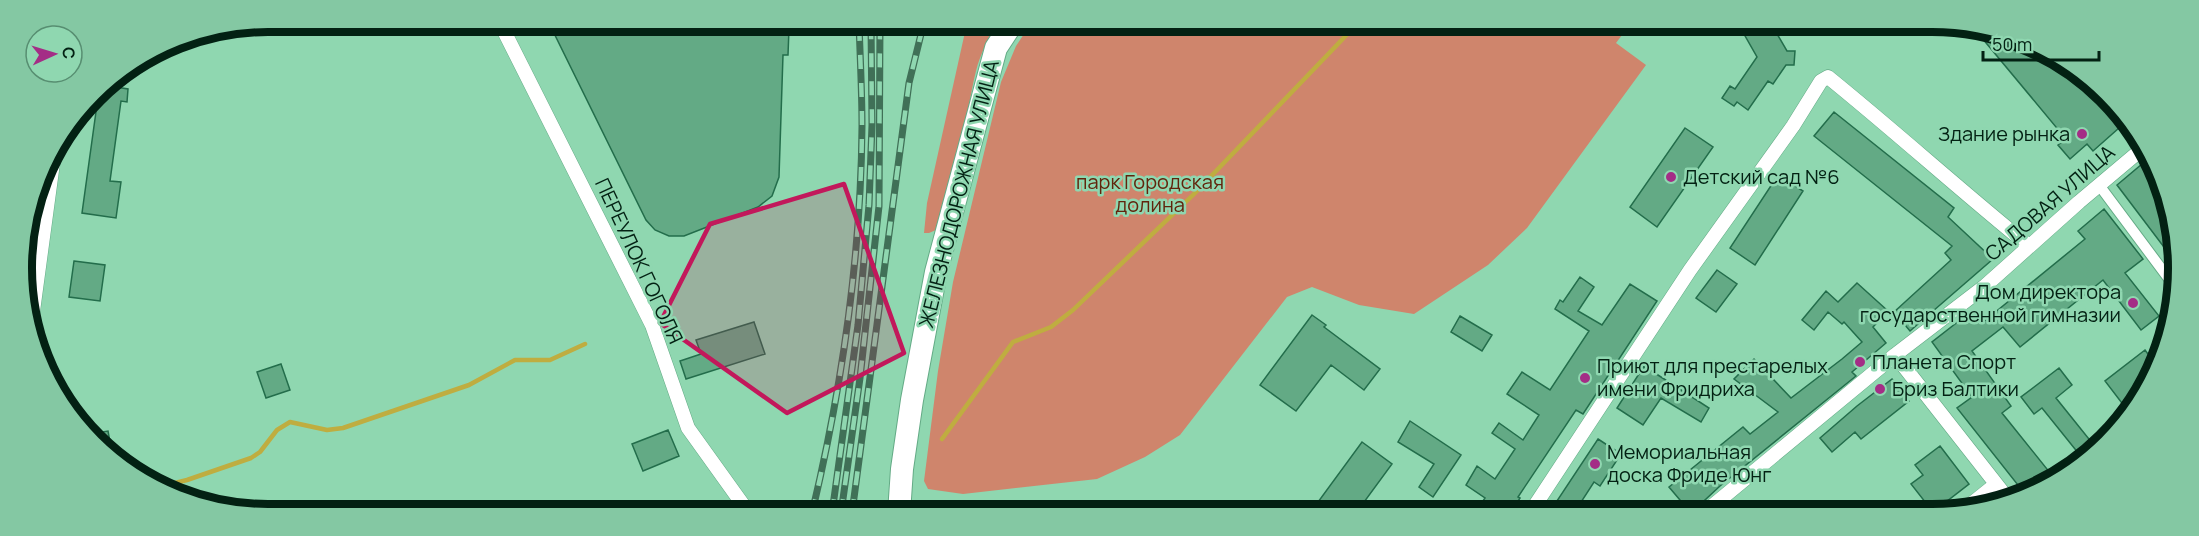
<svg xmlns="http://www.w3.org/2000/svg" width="2199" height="536" viewBox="0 0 2199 536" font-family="Manrope,sans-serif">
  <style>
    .green { fill: #cf856c }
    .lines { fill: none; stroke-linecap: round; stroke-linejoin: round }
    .stream { stroke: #bfad40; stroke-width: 4.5 }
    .building { fill: #63aa85; stroke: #236d4b; stroke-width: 1.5 }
    .primary-tunnel { stroke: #73b391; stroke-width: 21; stroke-dasharray: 21 10; stroke-linecap: butt }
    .pedestrian-casing { stroke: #64ab86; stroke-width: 12 }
    .minor-casing { stroke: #64ab86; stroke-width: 15 }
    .trunk-casing { stroke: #64ab86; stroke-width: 24 }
    .pedestrian { stroke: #fff; stroke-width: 10 }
    .minor { stroke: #fff; stroke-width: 14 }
    .trunk { stroke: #fff; stroke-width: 22 }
    .rail-casing { stroke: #407057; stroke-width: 7 }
    .rail { stroke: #8fd7b0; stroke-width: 4.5; stroke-dasharray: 14; stroke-linecap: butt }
    .marked { fill: #c2185b; fill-opacity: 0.2; stroke: #c2185b; stroke-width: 4.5; stroke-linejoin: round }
    .poi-dot { fill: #a42d86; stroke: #8fd7b0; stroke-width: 2 }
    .labels { text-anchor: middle; stroke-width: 5; stroke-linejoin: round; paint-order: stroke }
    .poi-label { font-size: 20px; fill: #032113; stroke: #8fd7b0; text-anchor: start }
    .park-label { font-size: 20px; fill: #61240c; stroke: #8fd7b0 }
    .street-label { font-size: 20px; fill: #032113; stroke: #8fd7b0 }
    .rim { fill: none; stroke: #032113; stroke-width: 8 }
  </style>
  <rect width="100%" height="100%" fill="#8fd7b0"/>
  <path class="green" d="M972,22L994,23C989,40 980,54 976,71C970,95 967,120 962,144C955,173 945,202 936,230L929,233H924L927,203L965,32Z
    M1032,22L1631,23L1616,43L1646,65L1527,228L1488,265L1414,314L1359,305L1312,287L1287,297L1180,435L1145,457L1097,479L963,494L928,489L924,481L938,371L953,282L1001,82L1016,46Z"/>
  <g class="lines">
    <path class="stream" d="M942,439L1013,342L1051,327L1073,310L1193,195L1359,22
      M159,487L187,480L251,458L260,452L277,430L290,422L327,430L343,428L469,385L515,360H550L585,344"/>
  </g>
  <path class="building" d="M548,21L783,22V28H789L788,55H783L779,177L772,196L758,207L684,236H669L655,230L646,220Z
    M1748,23H1765L1771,34L1776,32L1787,51H1795L1794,65H1786L1773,84L1768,81L1748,110L1737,102L1734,106L1722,98L1730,86L1735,89L1757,57L1740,27Z
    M1972,26L2055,54L2128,120L2093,151L2087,144L2070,159L2058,145L2066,139Z
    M103,85L128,89L127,102L121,101L110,181L121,182L116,218L82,213L99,90Z
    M1834,112L1954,208L1948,217L1993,259L1910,331L1894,312L1951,260L1945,253L1952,246L1814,136Z
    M1685,128L1713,147L1657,227L1630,207Z
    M2148,159L2170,204L2173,259L2117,185Z
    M1778,175L1803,191L1755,265L1730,248Z
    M2104,209L2143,259L2125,273L2159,316L2141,330L2103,280L2020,347L2003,327L1972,351L2011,406L2002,413L2055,479L2040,490L2025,494L1957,408L1972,397L1932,342L1973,310L1982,323L2085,239L2078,231Z
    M74,261L105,265L100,301L69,297Z
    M1717,270L1737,284L1716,312L1696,298Z
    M1580,277L1594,287L1578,311L1602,325L1630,284L1657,301L1583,414L1576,410L1518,497L1520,498L1511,513H1475L1485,498L1466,485L1477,466L1495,479L1515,449L1492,433L1499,423L1523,440L1539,415L1507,394L1522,372L1550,390L1589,331L1555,309L1560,300L1563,302Z
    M1857,283L1888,311L1873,327L1886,343L1852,372L1856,376L1720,486L1691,513L1669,487L1743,427L1750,434L1778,412L1734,379L1754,359L1791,398L1842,359L1862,342L1844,322L1842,324L1828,312L1814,330L1802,320L1826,291L1838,302Z
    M1312,315L1326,325L1324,327L1380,369L1364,390L1331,365L1296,411L1260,385Z
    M1460,316L1492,335L1482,351L1451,332Z
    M754,322L765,354L686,379L680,361L701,354L696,340Z
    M2145,350L2156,365L2152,378L2128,411L2105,381Z
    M281,364L290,390L266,398L257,372Z
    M1644,366L1709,408L1701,422L1661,398L1643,425L1617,408Z
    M2059,368L2072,385L2056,398L2097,449L2083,459L2042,408L2034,414L2021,397Z
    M1892,379L1909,401L1861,439L1855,432L1832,452L1820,438L1857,406Z
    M1410,421L1461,455L1433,497L1419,487L1434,464L1398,442Z
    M668,430L679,456L643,471L632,444Z
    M108,431L112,453L90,434Z
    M1598,439L1621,454L1600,486L1594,482L1574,513H1549Z
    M1362,442L1392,464L1356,513H1310Z
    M1940,446L1969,484L1933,512L1911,484L1923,475L1915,465Z"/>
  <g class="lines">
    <path class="primary-tunnel" d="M780,513H845"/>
    <g class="pedestrian-casing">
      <path id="pedestrian" d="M2099,185L2175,287"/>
    </g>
    <g class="minor-casing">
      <path id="minor" d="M499,21L652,325L688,428L749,513
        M31,326L55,148
        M1895,355L2008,499
        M1530,513L1690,270L1793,126L1821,81L1828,77C1896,132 1961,191 2029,246
        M1704,513L1895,355L1985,286L2079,202L2142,149
        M1960,513L1995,485"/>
    </g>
    <g class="trunk-casing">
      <path id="trunk" d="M899,513L902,469L912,400L936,272L996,48L1013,22"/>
    </g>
    <use href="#pedestrian" class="pedestrian"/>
    <use href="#minor" class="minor"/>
    <use href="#trunk" class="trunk"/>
    <g class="rail-casing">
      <path id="rail" d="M812,513C842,387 861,256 862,126C862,91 860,56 859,22
        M832,513L858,325L869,205L872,125L871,22
        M841,513L860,378L879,206L880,22
        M852,513L909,83L924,22"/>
    </g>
    <use href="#rail" class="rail"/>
  </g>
  <path class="marked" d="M844,184L904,353L787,413L660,323L710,224Z"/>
  <g class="poi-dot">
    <circle cx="2082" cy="134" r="6"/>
    <circle cx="1671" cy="177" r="6"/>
    <circle cx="2133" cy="303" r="6"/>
    <circle cx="1860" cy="362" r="6"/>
    <circle cx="1585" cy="378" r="6"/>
    <circle cx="1880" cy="389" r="6"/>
    <circle cx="1595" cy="464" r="6"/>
  </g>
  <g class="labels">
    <g class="poi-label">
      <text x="2070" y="141" text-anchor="end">Здание рынка</text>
      <text x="1683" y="184">Детский сад №6</text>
      <text x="2121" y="299" text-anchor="end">Дом директора<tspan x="2121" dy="23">государственной гимназии</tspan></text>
      <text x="1872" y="369">Планета Спорт</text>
      <text x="1597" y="373">Приют для престарелых<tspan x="1597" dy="23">имени Фридриха</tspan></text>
      <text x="1892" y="396">Бриз Балтики</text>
      <text x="1607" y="459">Мемориальная<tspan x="1607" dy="23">доска Фриде Юнг</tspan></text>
    </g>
    <g class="park-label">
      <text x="1150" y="189">парк Городская<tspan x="1150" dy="23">долина</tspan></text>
    </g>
    <g class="street-label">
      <text transform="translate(959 194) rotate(-76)" y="7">ЖЕЛЕЗНОДОРОЖНАЯ УЛИЦА</text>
      <text transform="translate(2050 203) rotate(-41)" y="7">САДОВАЯ УЛИЦА</text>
      <text transform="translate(639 261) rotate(65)" y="7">ПЕРЕУЛОК ГОГОЛЯ</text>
    </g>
  </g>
  <path d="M0 0H2199V536H0ZM268 32H1932A236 236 0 0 1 2168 268V268A236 236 0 0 1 1932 504H268A236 236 0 0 1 32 268V268A236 236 0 0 1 268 32Z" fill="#84c8a3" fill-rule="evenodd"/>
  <path class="rim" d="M268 32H1932A236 236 0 0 1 2168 268V268A236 236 0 0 1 1932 504H268A236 236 0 0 1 32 268V268A236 236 0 0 1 268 32Z"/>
  <g transform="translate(54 54) rotate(86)"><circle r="28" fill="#8fd7b0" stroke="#578e71" stroke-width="1.5"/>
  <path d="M0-4.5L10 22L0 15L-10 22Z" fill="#a42d86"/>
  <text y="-9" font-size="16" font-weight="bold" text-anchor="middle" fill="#032113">С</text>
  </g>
  <path d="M1983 51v9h116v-9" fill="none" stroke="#032113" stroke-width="3"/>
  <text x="1992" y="51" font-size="18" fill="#032113" stroke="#8fd7b0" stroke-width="4.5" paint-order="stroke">50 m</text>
</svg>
